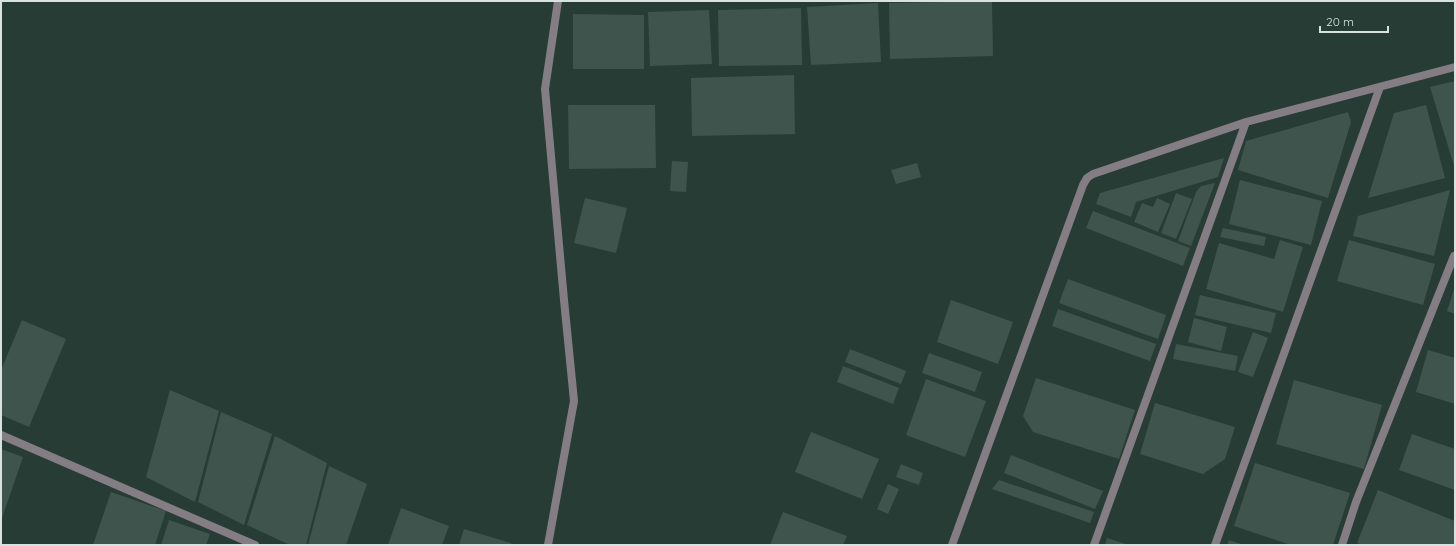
<svg xmlns="http://www.w3.org/2000/svg" width="1456" height="546" viewBox="0 0 1456 546" font-family="Quicksand,sans-serif">
  <style>
    .building { fill: #3e544c }
    .lines { fill: none; stroke-linecap: round; stroke-linejoin: round }
    .street { stroke: #847d84; stroke-width: 8 }
  </style>
  <rect width="100%" height="100%" fill="#273c35"/>
  <path class="building" d="M992,1L993,56L890,59L889,3Z
    M878,3L881,62L811,65L807,7Z
    M801,8L802,65L719,66L718,10Z
    M709,10L712,64L650,66L648,12Z
    M573,14L644,15V69H573Z
    M794,75L795,134L692,136L691,78Z
    M1455,81V169L1430,87Z
    M568,105H655L656,168L569,169Z
    M1426,105L1445,178L1368,198L1394,113Z
    M1348,112L1351,122L1328,198L1238,170L1246,141Z
    M1224,158L1218,177L1136,202L1131,217L1096,204L1100,193Z
    M672,161L688,162L686,192L670,191Z
    M917,163L921,177L896,184L891,170Z
    M1240,180L1322,201L1311,245L1229,224Z
    M1215,183L1191,246L1178,241L1196,192L1201,186Z
    M1450,190L1434,256L1353,236L1358,216Z
    M1176,193L1192,199L1176,239L1161,233Z
    M585,198L627,208L616,253L574,243Z
    M1157,198L1170,204L1158,232L1134,222L1142,203L1153,207Z
    M1093,211L1190,248L1183,266L1086,228Z
    M1223,228L1266,237L1264,246L1220,237Z
    M1280,240L1303,247L1283,312L1206,289L1219,243L1274,259Z
    M1349,240L1435,264L1423,305L1337,281Z
    M1068,279L1166,315L1158,339L1059,303Z
    M1455,286V314L1447,311Z
    M1200,295L1276,313L1271,333L1195,315Z
    M951,300L1013,322L998,364L937,342Z
    M1058,309L1156,344L1150,361L1052,326Z
    M1194,318L1227,327L1221,351L1188,342Z
    M22,320L66,339L29,427L1,415V370Z
    M1253,332L1268,338L1253,377L1238,372Z
    M1176,344L1238,356L1235,371L1173,359Z
    M850,349L906,371L901,384L845,362Z
    M1428,350L1455,358V404L1416,392Z
    M929,353L982,372L975,392L922,373Z
    M843,366L899,388L893,404L837,382Z
    M1036,378L1135,410L1119,459L1033,432L1023,416Z
    M926,379L986,401L965,457L906,435Z
    M1294,380L1382,405L1364,469L1276,444Z
    M170,390L219,411L195,502L146,477Z
    M1155,403L1235,427L1225,459L1203,474L1140,454Z
    M221,412L272,434L244,525L198,502Z
    M811,432L879,459L862,499L795,472Z
    M1412,434L1455,449V490L1399,470Z
    M275,436L327,463L306,545H290L247,525Z
    M1,449L23,457L1,521Z
    M1011,455L1103,491L1095,509L1004,473Z
    M1255,463L1350,493L1333,545H1291L1234,526Z
    M901,464L923,473L919,485L896,477Z
    M329,466L367,484L346,545H308Z
    M999,480L1094,512L1090,523L992,489Z
    M888,484L899,489L888,514L877,509Z
    M1378,490L1455,521V545H1362L1357,543Z
    M111,492L166,511L155,545H93Z
    M401,508L449,526L442,545H388Z
    M783,512L847,536L843,545H770Z
    M169,520L210,534L206,545H161Z
    M464,529L511,543V545H459Z
    M1107,538L1129,545H1105Z
    M1229,540L1244,545H1227Z"/>
  <g class="lines">
    <path class="street" d="M1,435L255,545
      M548,545L574,401L564,300L545,89L558,1
      M952,545L1083,185L1087,178L1093,174L1246,122L1455,67
      M1094,545L1246,122
      M1215,545L1380,87
      M1342,545L1356,502L1454,256"/>
  </g>
  <rect width="1456" height="546" fill="none" stroke="#d6e3de" stroke-width="4"/>
  <path d="M1320 26v6h68v-6" fill="none" stroke="#d6e3de" stroke-width="2"/>
  <text x="1326" y="26" font-size="12" fill="#d6e3de" stroke="#273c35" stroke-width="3" paint-order="stroke">20 m</text>
</svg>
